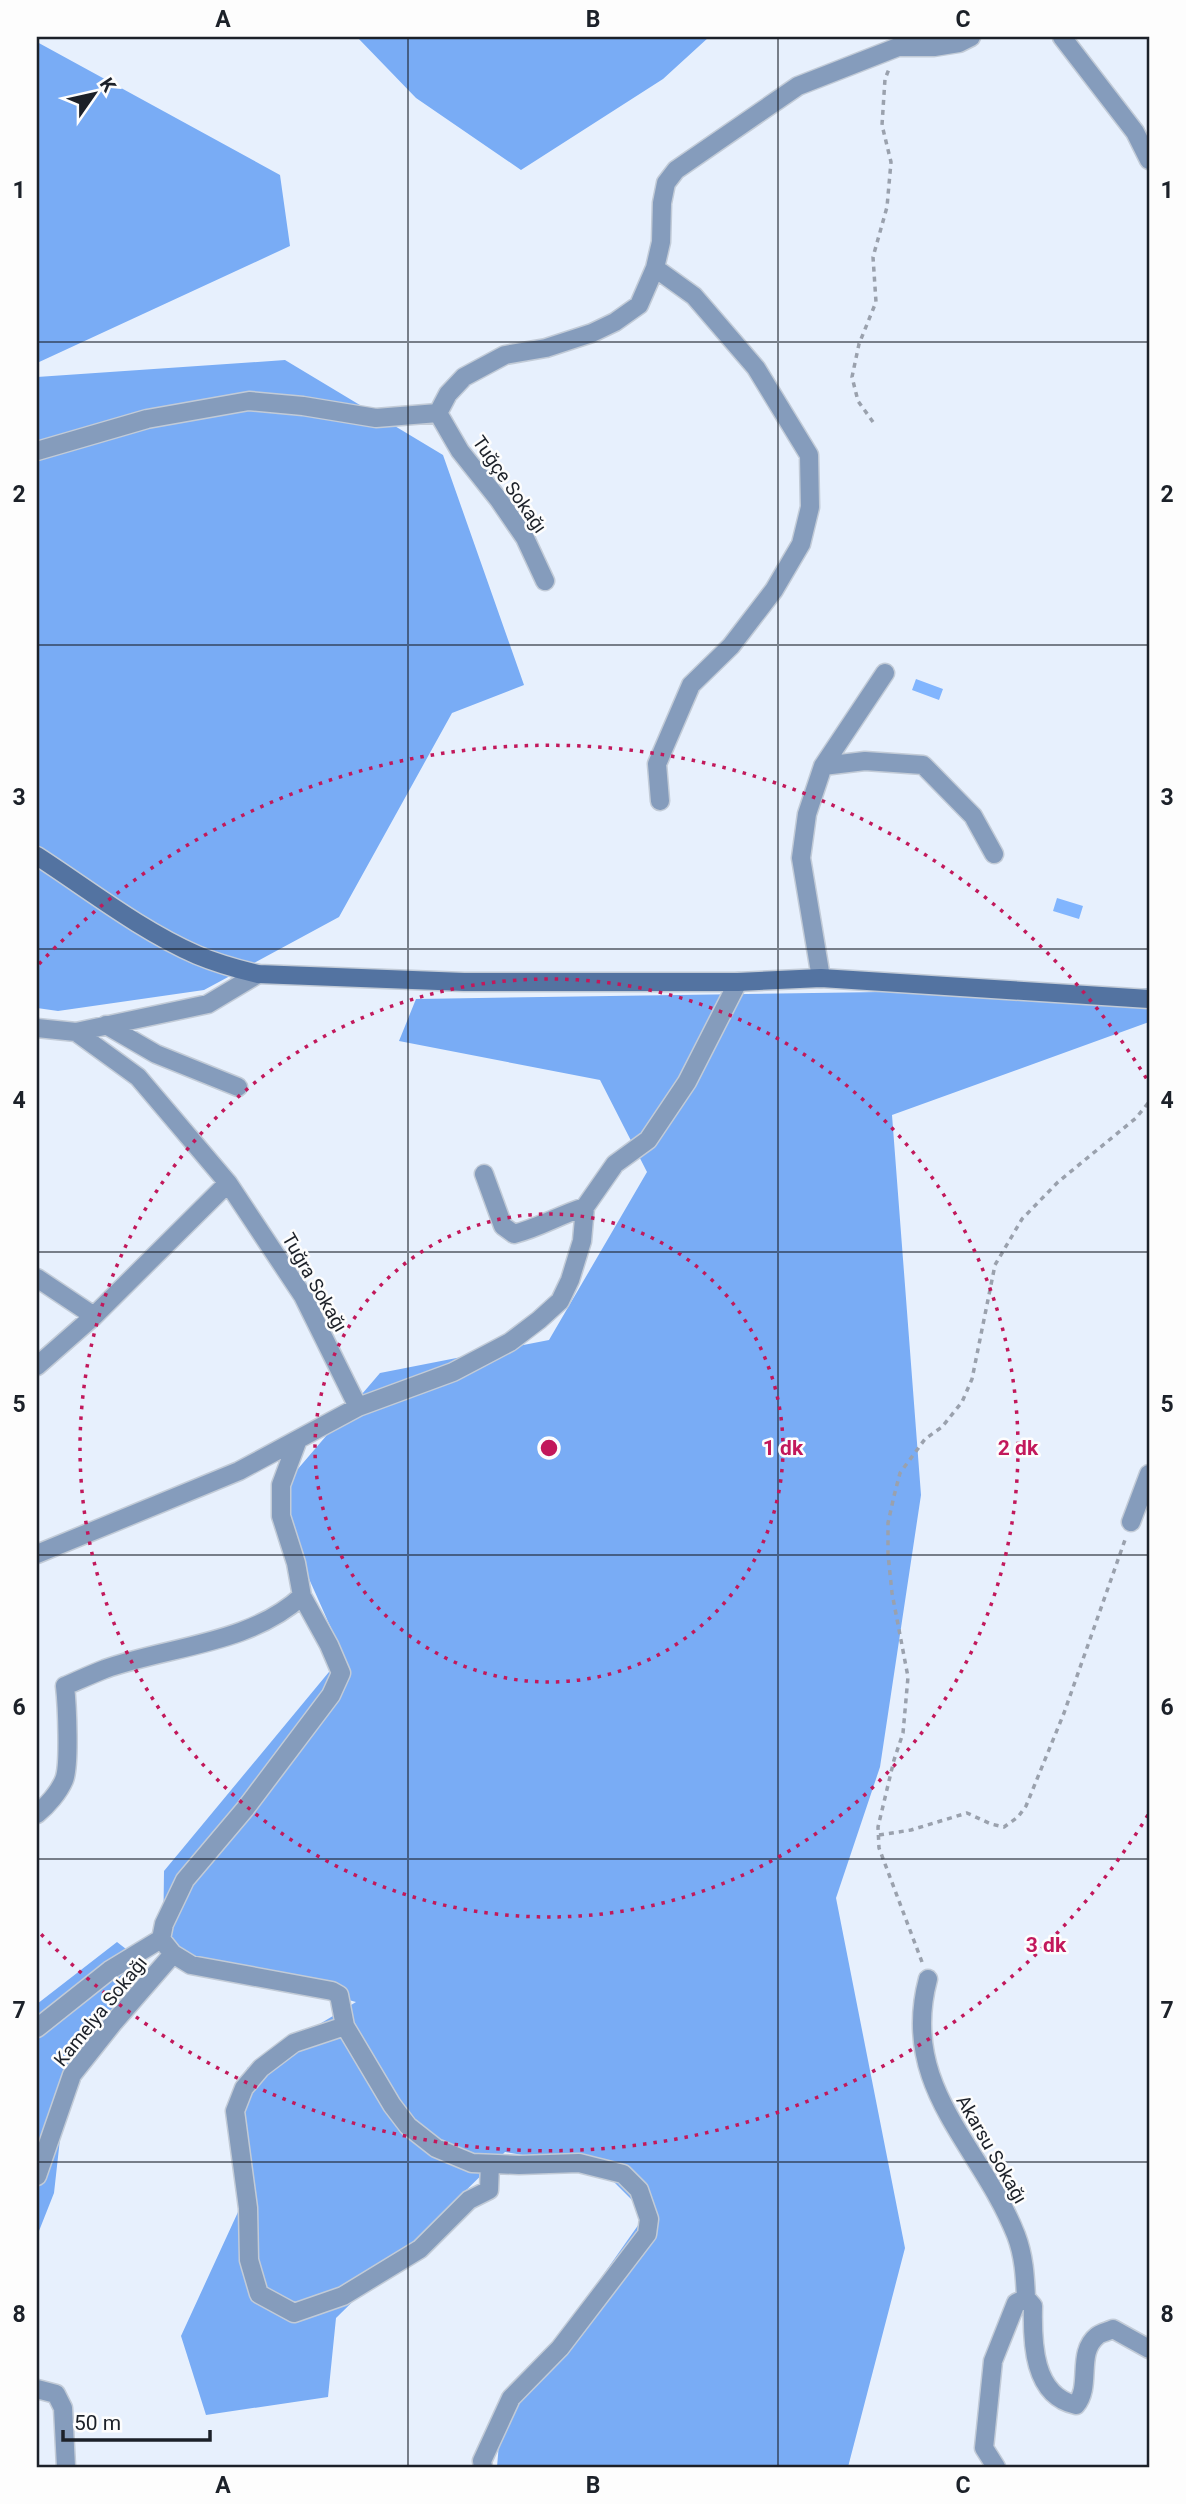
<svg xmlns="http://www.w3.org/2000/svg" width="1186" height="2504" viewBox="0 0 1186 2504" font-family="Roboto,sans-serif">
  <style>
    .forest { fill: #79acf5 }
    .water { fill: #81b5fe }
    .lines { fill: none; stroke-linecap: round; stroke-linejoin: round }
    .street-casing { stroke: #c2cbd7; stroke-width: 21 }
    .secondary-casing { stroke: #c2cbd7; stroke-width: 21 }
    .path { stroke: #9aa1ad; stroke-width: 3.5; stroke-dasharray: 5 5; stroke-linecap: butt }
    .street { stroke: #859cbc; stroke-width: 18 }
    .secondary { stroke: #5373a1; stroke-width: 18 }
    .grid { fill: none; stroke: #1c2129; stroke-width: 2; stroke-opacity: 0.55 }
    .ring { fill: none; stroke: #c2185b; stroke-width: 3.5; stroke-dasharray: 3.5 7 }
    .labels { text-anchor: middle; stroke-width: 5; stroke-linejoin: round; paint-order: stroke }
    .street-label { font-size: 19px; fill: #1c2129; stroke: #fdfdfd }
    .centre { fill: #c2185b; stroke: #fdfdfd; stroke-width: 3.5 }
    .ring-label { font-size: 21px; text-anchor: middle; font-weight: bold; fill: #c2185b; stroke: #fdfdfd; stroke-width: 5; stroke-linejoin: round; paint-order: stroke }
    .neatline { fill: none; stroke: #1c2129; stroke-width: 2.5 }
    .grid-label { font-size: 23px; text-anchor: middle; font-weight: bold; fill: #1c2129 }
  </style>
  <rect width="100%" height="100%" fill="#e7f0fd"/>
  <path class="forest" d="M357,37H709L663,79L521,170L416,98Z
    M37,42L280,175L290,246L37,363Z
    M285,360L443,455L524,685L452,713L339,917L204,990L58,1011L37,1008V377Z
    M1149,988V1022L892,1115L921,1495L880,1767L836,1898L905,2248L848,2467H497L501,2420L646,2214L600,2168L505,2152L336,2318L328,2397L206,2415L181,2336L238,2212L247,2068L356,2002L163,1948L164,1871L343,1655L273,1498L380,1373L549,1340L647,1172L600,1080L399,1041L416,999Z
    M117,1942L144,1963L66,2085L54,2193L37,2236V2004Z"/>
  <path class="water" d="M916,679L943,689L939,700L912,690Z
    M1057,898L1083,906L1079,919L1053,911Z"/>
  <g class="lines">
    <g class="street-casing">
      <path id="street" d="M1062,37L1135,132L1149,160
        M655,268L694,296L756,368L809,455L810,507L801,544L774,590L731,646L691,685L657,764L660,801
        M438,413L448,394L464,377L505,355L546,348L592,333L615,322L639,305L655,268L661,242L662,203L666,183L676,170L798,86L898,47H934L959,43L971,37
        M438,413L460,451L499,500L525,538L545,581
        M37,451L147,419L249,401L303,406L376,418L438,413
        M823,766L865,761L923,765L973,816L994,854
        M821,978L801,858L807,814L823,766L885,673
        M106,1025L156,1054L238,1087
        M37,1028L76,1032L208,1004L258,974
        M76,1032L138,1077L228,1183L303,1296L358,1407
        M484,1174L503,1226L514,1234C539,1228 559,1215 585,1207
        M37,1278L94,1316L37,1366
        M94,1316L228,1183
        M1131,1522L1149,1474
        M37,1554L239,1471L358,1407L453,1372L510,1342L539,1320L560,1301L570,1280L582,1241L585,1207L615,1164L648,1140L687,1082L738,982
        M37,1814C47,1806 59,1792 64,1780C70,1766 67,1704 65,1686C79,1680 92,1674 105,1669C170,1646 250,1644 302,1596
        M161,1939L173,1954L191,1965L332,1991L339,1995L345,2026L392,2105L408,2126L436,2148L472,2163L519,2165L579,2163L623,2174L639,2190L649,2219L647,2234L560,2348L511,2398L482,2461L483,2467
        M928,1979C899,2087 980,2144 1016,2235C1024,2256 1025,2276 1026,2298
        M345,2026L294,2043L261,2068L244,2088L235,2111L248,2208L249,2260L259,2294L294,2313L343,2296L420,2249L469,2200L489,2190L490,2164
        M37,2028L110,1970L161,1939L164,1924L185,1880L245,1809L331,1695L341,1673L329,1645L302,1596L296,1563L281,1516V1485L297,1442
        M37,2176L72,2075L114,2022L173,1954
        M37,2389L56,2394L63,2408L66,2467
        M996,2467L984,2448L993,2361L1016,2303L1026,2298L1033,2306C1032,2342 1033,2396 1076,2405C1092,2386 1076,2353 1097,2336C1100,2333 1109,2331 1113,2329L1149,2349"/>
    </g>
    <g class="secondary-casing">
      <path id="secondary" d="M37,856C88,889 140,930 197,955C216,963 237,969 258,974L464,982H738L821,978L1149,999"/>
    </g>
    <path class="path" d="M873,422L858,401L852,377L859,344L876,302L873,257L887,207L891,162L882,125L885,79L889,69
      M879,1835L911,1830L967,1813L991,1824L1004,1827L1018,1817L1026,1806L1064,1713L1126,1537
      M922,1962L879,1848L878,1827L894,1760L903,1733L908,1677L892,1593L888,1554V1523L894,1496L900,1473L925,1439L942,1427L962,1402L972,1379L995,1265L1022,1219L1058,1182L1136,1118L1149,1102"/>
    <use href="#street" class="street"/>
    <use href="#secondary" class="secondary"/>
  </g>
  <path class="grid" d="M408,37V2467M778,37V2467M37,342H1149M37,645H1149M37,949H1149M37,1252H1149M37,1555H1149M37,1859H1149M37,2162H1149"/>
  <g class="ring">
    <circle cx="549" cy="1448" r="234"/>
    <circle cx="549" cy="1448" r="469"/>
    <path d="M1148 1815A703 703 0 0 1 39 1932M39 964A703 703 0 0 1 1148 1081"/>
  </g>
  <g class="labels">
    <g class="street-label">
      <text transform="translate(510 484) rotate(55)" y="7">Tuğçe Sokağı</text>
      <text transform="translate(315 1282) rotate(60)" y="7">Tuğra Sokağı</text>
      <text transform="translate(100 2011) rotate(-51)" y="7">Kamelya Sokağı</text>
      <text transform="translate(992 2149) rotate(60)" y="7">Akarsu Sokağı</text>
    </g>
  </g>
  <circle cx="549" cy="1448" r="10" class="centre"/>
  <g class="ring-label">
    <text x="783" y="1455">1 dk</text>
    <text x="1018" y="1455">2 dk</text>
    <text x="1046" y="1952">3 dk</text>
  </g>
  <rect width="1186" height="2504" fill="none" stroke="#fdfdfd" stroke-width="77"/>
  <g transform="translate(94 94) rotate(56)" stroke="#fdfdfd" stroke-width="5" paint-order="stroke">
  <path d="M0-5L12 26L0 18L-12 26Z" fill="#1c2129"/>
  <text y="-10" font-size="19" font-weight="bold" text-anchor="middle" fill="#1c2129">K</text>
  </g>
  <path d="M63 2430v10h147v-10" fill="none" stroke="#1c2129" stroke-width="3.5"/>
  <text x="74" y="2430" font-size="21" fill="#1c2129" stroke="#fdfdfd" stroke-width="5" paint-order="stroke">50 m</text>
  <rect x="38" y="38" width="1110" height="2428" class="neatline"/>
  <g class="grid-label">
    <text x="223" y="27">A</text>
    <text x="593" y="27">B</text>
    <text x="963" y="27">C</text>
    <text x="19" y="198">1</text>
    <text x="1167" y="198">1</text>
    <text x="19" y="502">2</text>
    <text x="1167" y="502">2</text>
    <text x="19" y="805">3</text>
    <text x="1167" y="805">3</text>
    <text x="19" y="1108">4</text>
    <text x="1167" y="1108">4</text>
    <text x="19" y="1412">5</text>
    <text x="1167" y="1412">5</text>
    <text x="19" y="1715">6</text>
    <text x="1167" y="1715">6</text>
    <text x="19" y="2018">7</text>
    <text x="1167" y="2018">7</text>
    <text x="19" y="2322">8</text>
    <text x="1167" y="2322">8</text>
    <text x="223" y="2493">A</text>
    <text x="593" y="2493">B</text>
    <text x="963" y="2493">C</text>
  </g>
</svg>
